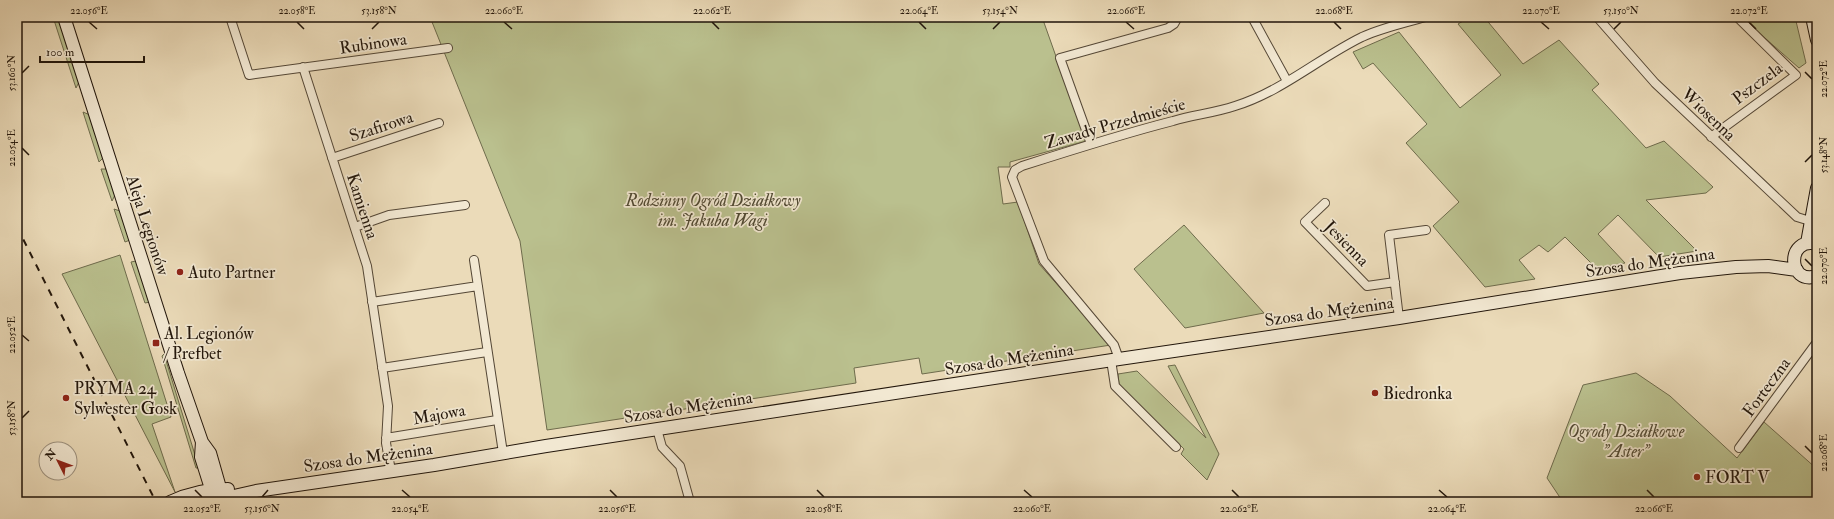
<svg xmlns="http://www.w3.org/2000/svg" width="1834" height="519" viewBox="0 0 1834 519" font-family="'IM FELL Double Pica',serif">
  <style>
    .green { fill: #bac08e; stroke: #6e6b4c }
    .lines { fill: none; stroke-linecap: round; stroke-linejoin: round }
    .street-casing { stroke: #544736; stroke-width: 10 }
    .secondary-casing { stroke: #22160b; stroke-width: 14 }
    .street { stroke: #f2e8d2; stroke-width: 8 }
    .secondary { stroke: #f2e8d2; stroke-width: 12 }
    .rail { stroke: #22160b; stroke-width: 2; stroke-dasharray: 7 7; stroke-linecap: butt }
    .ticks { fill: none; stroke: #22160b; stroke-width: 1.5 }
    .poi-dot { fill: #8f2418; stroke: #f2e8d2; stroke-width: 1.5 }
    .labels { text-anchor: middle; stroke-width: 3.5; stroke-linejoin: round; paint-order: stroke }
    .street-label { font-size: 17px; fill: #22160b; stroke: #f2e8d2 }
    .park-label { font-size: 17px; font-style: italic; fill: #504932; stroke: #f2e8d2 }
    .poi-label { font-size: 17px; fill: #22160b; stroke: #f2e8d2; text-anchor: start }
    .neatline { fill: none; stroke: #22160b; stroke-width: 1.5 }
    .ticks-label { font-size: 10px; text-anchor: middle; fill: #22160b }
  </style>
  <rect width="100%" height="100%" fill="#ebdbb9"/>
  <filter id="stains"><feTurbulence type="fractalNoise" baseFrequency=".005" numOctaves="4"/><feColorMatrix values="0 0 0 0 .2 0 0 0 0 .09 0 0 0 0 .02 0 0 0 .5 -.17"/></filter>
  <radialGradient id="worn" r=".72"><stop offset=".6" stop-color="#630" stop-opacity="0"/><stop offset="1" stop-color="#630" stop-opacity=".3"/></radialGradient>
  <path class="green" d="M53,17H58L79,82L76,88Z
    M430,17H1042L1086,141L1010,162V167H998L1003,204L1018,202L1039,264L1111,345L922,374L919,358L854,368L856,383L547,430L520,241Z
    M1470,17H1484L1523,64L1559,40L1599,84L1592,90L1646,148L1664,141L1713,187L1706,193L1646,200L1697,251L1659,257L1618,215L1598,234L1625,263L1596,268L1565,237L1548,252L1539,245L1519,260L1535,279L1485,287L1433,226L1459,202L1406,143L1427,124L1373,63L1363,69L1353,52L1399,32L1460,108L1501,75L1458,24Z
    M1741,17H1795L1806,63L1799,68Z
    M83,112L90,115L103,158L99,162Z
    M101,169H107L115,195L112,201Z
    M114,209L120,211L130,240L125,242Z
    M1184,225L1264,313L1185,328L1134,269Z
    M120,255L171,417L152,424L175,492L62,274Z
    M136,261L150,302L145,303L131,262Z
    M164,354L199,468H196L162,356Z
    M1175,365L1219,454L1207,480L1181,454L1184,449L1119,384L1118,374L1137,371L1206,438L1168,366Z
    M1636,373L1670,396L1737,458L1764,422L1817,469V502H1563L1547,478L1583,385Z"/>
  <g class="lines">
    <g class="street-casing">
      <path id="street" d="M230,17L249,75L448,48
        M1252,17L1287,81
        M1597,17L1655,83L1797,217L1810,221
        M303,67L367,266L388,406L386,443L391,471
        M1711,137L1796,75L1737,17
        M1091,144L1060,58L1168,28L1174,24L1178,17
        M332,158L439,123
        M1325,203L1305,222L1367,286L1395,282
        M355,227L389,215L465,205
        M474,260L503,453
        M372,302L478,286
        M1399,318L1389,235L1426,230
        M1119,359L1114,345L1044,261L1012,177L1015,170L1022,166C1072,150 1122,134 1173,121C1193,115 1214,113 1235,106C1281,92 1319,58 1362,37C1382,28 1404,23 1426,17
        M1111,360L1115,386L1176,447
        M382,368L487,352
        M657,429L662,447L680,466L690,502
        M386,438L497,420
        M1739,448L1817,342"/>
    </g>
    <g class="secondary-casing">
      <path id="secondary" d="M64,17L178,373L202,442L210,453L224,502
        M1812,17L1817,40
        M1807,243L1817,188
        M1817,244C1786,236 1787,286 1817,276
        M202,442L201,457L213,495
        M170,502C189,493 207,489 228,489
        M207,502L256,491L434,465L546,446L1119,359L1399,318L1680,273L1736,267L1768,266L1797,270"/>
    </g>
    <use href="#street" class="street"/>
    <use href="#secondary" class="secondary"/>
    <path class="rail" d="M17,227L156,502"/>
  </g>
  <path class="ticks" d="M89,22L97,29M297,22L304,29M504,22L512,29M712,22L719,29M919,22L926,29M1126,22L1134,29M1334,22L1341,29M1541,22L1549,29M1749,22L1756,29M372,29L379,22M993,29L1000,22M1614,29L1621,22M1805,72L1812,79M22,73L29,66M22,148L29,155M1805,162L1812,155M1805,259L1812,266M22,335L29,341M22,418L29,411M1805,446L1812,453M195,490L202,497M402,490L410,497M610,490L617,497M817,490L824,497M1024,490L1032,497M1232,490L1239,497M1439,490L1447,497M1647,490L1654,497M262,497L268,490"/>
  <g class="poi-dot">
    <circle cx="180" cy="272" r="4"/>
    <rect x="152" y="339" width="8" height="8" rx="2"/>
    <circle cx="1375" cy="393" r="4"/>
    <circle cx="66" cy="398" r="4"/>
    <circle cx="1697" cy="477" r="4"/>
  </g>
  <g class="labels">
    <g class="street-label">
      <text transform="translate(373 43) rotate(-8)" y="6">Rubinowa</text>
      <text transform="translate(1757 83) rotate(-37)" y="6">Pszczela</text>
      <text transform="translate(1709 114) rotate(44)" y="6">Wiosenna</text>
      <text transform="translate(1115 123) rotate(-16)" y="6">Zawady Przedmieście</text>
      <text transform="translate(381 126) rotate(-18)" y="6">Szafirowa</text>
      <text transform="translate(363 206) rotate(72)" y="6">Kamienna</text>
      <text transform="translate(148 225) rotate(72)" y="6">Aleja Legionów</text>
      <text transform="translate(1347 243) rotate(46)" y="6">Jesienna</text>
      <text transform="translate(1650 262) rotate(-8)" y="6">Szosa do Mężenina</text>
      <text transform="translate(1329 311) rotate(-8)" y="6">Szosa do Mężenina</text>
      <text transform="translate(1009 359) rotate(-9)" y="6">Szosa do Mężenina</text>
      <text transform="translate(1766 387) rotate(-54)" y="6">Forteczna</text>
      <text transform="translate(688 407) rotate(-9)" y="6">Szosa do Mężenina</text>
      <text transform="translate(439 414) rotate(-10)" y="6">Majowa</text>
      <text transform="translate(368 457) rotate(-8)" y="6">Szosa do Mężenina</text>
    </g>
    <g class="park-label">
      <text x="713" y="206">Rodzinny Ogród Działkowy<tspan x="713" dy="20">im. Jakuba Wagi</tspan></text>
      <text x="1626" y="437">Ogrody Działkowe<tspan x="1626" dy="20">"Aster"</tspan></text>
    </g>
    <g class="poi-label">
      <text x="188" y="278">Auto Partner</text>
      <text x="164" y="339">Al. Legionów<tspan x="164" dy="20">/ Prefbet</tspan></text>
      <text x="74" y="394">PRYMA 24<tspan x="74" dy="20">Sylwester Gosk</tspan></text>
      <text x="1383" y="399">Biedronka</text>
      <text x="1705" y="483">FORT V</text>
    </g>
  </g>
  <rect width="1834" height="519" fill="none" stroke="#ebdbb9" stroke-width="44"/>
  <g transform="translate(58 461) rotate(312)"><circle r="19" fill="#f2e8d2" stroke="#9f9482"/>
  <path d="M0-3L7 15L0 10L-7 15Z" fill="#8f2418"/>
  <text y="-6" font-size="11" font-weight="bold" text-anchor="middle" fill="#22160b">N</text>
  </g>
  <path d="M40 56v6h104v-6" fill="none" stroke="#22160b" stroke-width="2"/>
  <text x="46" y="56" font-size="12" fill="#22160b" stroke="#f2e8d2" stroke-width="3" paint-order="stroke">100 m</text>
  <rect x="22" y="22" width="1790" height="475" class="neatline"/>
  <g class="ticks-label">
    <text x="89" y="14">22.056°E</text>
    <text x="297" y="14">22.058°E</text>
    <text x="379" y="14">53.158°N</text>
    <text x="504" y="14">22.060°E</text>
    <text x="712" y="14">22.062°E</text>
    <text x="919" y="14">22.064°E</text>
    <text x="1000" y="14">53.154°N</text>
    <text x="1126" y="14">22.066°E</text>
    <text x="1334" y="14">22.068°E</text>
    <text x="1541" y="14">22.070°E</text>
    <text x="1621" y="14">53.150°N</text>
    <text x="1749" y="14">22.072°E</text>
    <text transform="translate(11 73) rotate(-90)" y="4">53.160°N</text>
    <text transform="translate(1823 79) rotate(-90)" y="4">22.072°E</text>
    <text transform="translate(11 148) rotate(-90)" y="4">22.054°E</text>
    <text transform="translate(1823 155) rotate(-90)" y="4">53.148°N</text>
    <text transform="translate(1823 266) rotate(-90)" y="4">22.070°E</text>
    <text transform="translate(11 335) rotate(-90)" y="4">22.052°E</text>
    <text transform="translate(11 418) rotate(-90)" y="4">53.158°N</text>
    <text transform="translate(1823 453) rotate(-90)" y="4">22.068°E</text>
    <text x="202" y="512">22.052°E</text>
    <text x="262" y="512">53.156°N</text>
    <text x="410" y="512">22.054°E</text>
    <text x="617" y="512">22.056°E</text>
    <text x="824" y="512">22.058°E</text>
    <text x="1032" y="512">22.060°E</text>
    <text x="1239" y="512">22.062°E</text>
    <text x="1447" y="512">22.064°E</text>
    <text x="1654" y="512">22.066°E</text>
  </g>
  <rect width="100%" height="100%" filter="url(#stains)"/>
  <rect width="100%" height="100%" fill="url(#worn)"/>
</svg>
